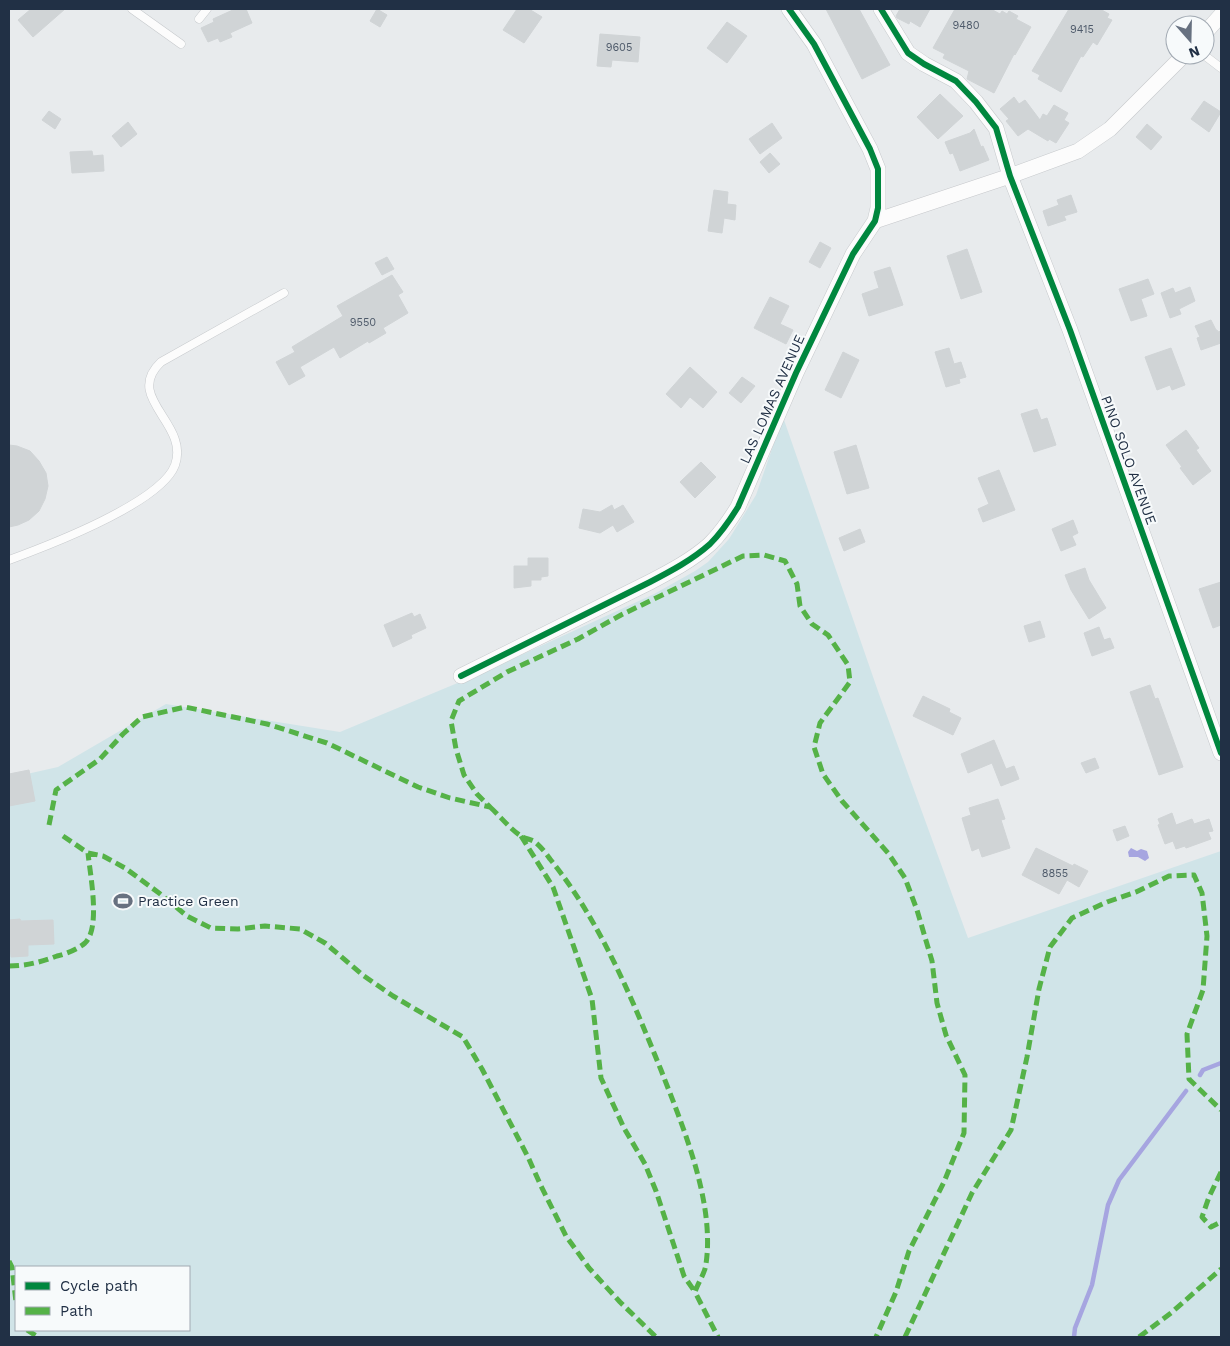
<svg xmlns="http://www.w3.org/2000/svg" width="1230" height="1346" viewBox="0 0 1230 1346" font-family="'Work Sans',sans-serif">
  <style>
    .green { fill: #d0e4e8; fill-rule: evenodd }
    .water { fill: #a6a5e0 }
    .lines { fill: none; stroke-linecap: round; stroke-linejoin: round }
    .stream { stroke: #a6a5e0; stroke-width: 4.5 }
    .building { fill: #d0d4d6; stroke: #d0d4d6 }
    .service-casing { stroke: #c6c9cc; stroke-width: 9 }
    .minor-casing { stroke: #c6c9cc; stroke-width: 16 }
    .service { stroke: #fcfcfc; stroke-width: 8 }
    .minor { stroke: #fcfcfc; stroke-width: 15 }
    .quiet { stroke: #55b247; stroke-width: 5; stroke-dasharray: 10 5; stroke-linecap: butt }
    .cycleway-casing { stroke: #f7fafb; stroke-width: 9 }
    .cycleway { stroke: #00873e; stroke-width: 6 }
    .labels { text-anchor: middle; stroke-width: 4; stroke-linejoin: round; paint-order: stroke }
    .number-label { font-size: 11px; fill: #4e5a6a }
    .street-label { font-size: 14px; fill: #213045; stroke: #f7fafb }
    .poi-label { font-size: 14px; fill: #213045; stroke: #f7fafb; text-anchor: start }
  </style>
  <rect width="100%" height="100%" fill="#e8ebed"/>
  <path class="green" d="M783,417L879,694L968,938L1221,851V1337H9V778L58,767L166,704L340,732L484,672L654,594L695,571L708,562L729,539L756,495ZM16,1267H189V1330H16Z"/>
  <path class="water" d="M1131,848L1137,851L1141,849L1147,851L1149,858L1145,861L1138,857H1129L1128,852Z"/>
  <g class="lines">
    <path class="stream" d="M1200,1075L1203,1070L1221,1063
      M1074,1337L1075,1328L1092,1285L1108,1205L1119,1180L1186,1091"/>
  </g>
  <path class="building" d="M31,9H65L33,37L18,20Z
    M235,9H246L252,23L230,33L232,37L220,42L218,38L208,42L201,28L214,22L213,19Z
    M377,9L387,15L380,27L370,21Z
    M517,9H529L542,17L524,43L503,30Z
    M826,9H859L890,65L862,79Z
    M900,9H930L920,27L910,21L909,24L897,18L896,16Z
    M955,9H991L1000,14L1002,11L1007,14L1009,11L1018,16L1016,19L1031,27L1015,55L1014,54L994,93L967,79L969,71L943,58L945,54L933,48Z
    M1069,9H1100L1109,14L1107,18L1112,20L1097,45L1093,42L1083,57L1081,56L1061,92L1038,79L1040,75L1032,71Z
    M727,22L747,36L727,63L707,48Z
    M600,34L640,37L638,62L612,60L611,67L597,66Z
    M940,94L963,116L938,139L917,117Z
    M1014,97L1019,104L1025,100L1040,120L1043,114L1047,116L1054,105L1068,113L1064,120L1069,123L1056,143L1049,139L1048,141L1028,129L1018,136L1006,121L1009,119L1000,109Z
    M1204,101L1221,112L1209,132L1191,119Z
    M49,111L61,119L55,129L42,120Z
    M128,122L137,134L121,147L112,136Z
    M772,123L782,138L760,154L749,139Z
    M1147,124L1162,137L1151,150L1136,137Z
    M974,129L981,147L983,146L989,160L960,171L953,153L950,154L945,142L970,133Z
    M92,151L93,156L103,155L104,171L72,173L70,152Z
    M770,153L780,164L769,173L760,162Z
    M714,190L728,192L727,204L736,205L735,220L724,218L722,233L708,231Z
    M1071,195L1077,212L1064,216L1066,220L1048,226L1043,211L1059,205L1057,200Z
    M820,242L831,248L820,268L809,262Z
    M967,249L982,292L961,299L947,256Z
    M387,257L394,269L382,275L375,263Z
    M890,267L903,305L869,316L862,294L879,288L874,272Z
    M392,275L403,292L398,295L408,313L383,328L386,333L369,343L368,341L340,358L334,347L300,367L305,376L289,385L276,362L295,352L292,347L343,316L337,306Z
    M1148,279L1154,294L1141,299L1147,316L1131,321L1119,289Z
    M1190,287L1195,301L1179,309L1181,314L1170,318L1161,293L1173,288L1175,293Z
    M770,297L789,306L780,324L793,330L786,344L754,328Z
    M1211,320L1216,330H1217L1218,332L1221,331V343L1201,350L1197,338L1200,337L1195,326Z
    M949,348L954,364L961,362L966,377L959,379L960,383L946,387L935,352Z
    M1171,348L1185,385L1172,390L1170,385L1157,390L1145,357Z
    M843,352L859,360L841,398L825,390Z
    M690,367L717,392L703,408L690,397L681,408L666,394Z
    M742,377L755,386L741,403L729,393Z
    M1037,409L1041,420L1047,418L1056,445L1034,452L1021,414Z
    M1186,430L1199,448L1196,450L1211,471L1193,485L1180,468L1182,467L1166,445Z
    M9,445L17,446L30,451L39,461L46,473L48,486L45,499L39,511L29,520L18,525L9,527Z
    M856,445L869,488L847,494L834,452Z
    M701,462L716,477L695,498L680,482Z
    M999,470L1015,510L983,522L978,509L989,504L978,478Z
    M612,505L614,510L623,505L634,522L617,532L613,525L600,533L579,528L583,509L600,512Z
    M1073,520L1078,533L1072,536L1076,545L1061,551L1052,529Z
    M860,529L865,542L844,551L839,538Z
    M528,558H548V576L541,577V580H531V586L514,588V566H528Z
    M1085,568L1089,580L1106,608L1089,619L1071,590L1065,575Z
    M1221,582V625L1213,628L1199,589Z
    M412,613L414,617L420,614L426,628L411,635L412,638L393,647L384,625Z
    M1040,621L1045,637L1029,642L1024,626Z
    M1099,627L1104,640L1110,638L1114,648L1092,656L1084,633Z
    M1150,685L1155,699L1158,698L1183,767L1159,775L1130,692Z
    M923,696L950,709L949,712L961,718L953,735L913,716Z
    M994,740L1006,769L1014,766L1019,779L1001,786L992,763L968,773L961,754Z
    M1095,758L1099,768L1086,773L1081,763Z
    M29,770L35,801L9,806V774Z
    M998,799L1005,819L1001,820L1010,848L982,857L979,848L972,851L962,818L971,815L969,808Z
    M1172,813L1176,825L1192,819L1194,824L1209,819L1213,831L1208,832L1211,839L1186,848L1185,846L1176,849L1173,841L1165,844L1158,825L1160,824L1158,819Z
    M1125,826L1129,836L1117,841L1113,830Z
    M1036,848L1073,866L1074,864L1088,871L1079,887L1067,880L1059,894L1022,875Z
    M20,919L21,921L53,920L54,944L28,945V956L11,957L10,945H9V920Z"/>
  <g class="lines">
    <g class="service-casing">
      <path id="service" d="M132,9L181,44
        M199,19L207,9
        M1204,55L1221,68
        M9,560C47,546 161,503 175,465C190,423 123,398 161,362L284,293"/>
    </g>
    <g class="minor-casing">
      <path id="minor" d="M881,9L908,53L924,64L956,81L976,102L996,128L1010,176L1070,330L1221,753
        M1205,33L1221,15
        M875,221L1010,176L1078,151L1110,129L1184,55
        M461,676L650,582C671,571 692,560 710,544C721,533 730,520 738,507L796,373L853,254L875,221L878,208V169L870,149L814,44L789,9"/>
    </g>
    <use href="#service" class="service"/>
    <use href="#minor" class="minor"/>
    <path class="quiet" d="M490,807C500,816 510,829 521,836C525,839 531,839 535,842C540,846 546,853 550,859C600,921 631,996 661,1070C683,1127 715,1202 706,1264C705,1273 698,1283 695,1292L718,1337
      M49,825L56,790L100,759L123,734L142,717L185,707L267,724L327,743L418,787L450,798L490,807L477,794L464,775L456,749L451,721L459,701L507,672L578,639L621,615L743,556L764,555L785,561L797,584L800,606L812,624L828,635L848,665L850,682L820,723L814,747L823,774L842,801L888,853L905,878L917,910L932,961L937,1003L946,1035L965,1075L964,1133L944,1182L909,1251L896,1292L876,1337
      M63,836L88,853L103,856L125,868L159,893L187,916L211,928L238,929L265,926L300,929L325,943L364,976L393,996L463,1037L482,1069L528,1157L541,1186L566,1236L589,1268L620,1302L656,1337
      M521,836L553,887L592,999L601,1078L624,1128L645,1164L656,1191L684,1276L695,1292
      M9,966C26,966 41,962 57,956C66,954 78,949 85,943C101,928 90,874 88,853
      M1221,1172L1209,1197L1202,1217L1211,1227L1221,1222
      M9,1261L12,1267L16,1302
      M27,1330L38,1337
      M905,1337L972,1193L1011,1130L1027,1057L1039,989L1050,947L1072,918L1107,902L1136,892L1169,876L1194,875L1202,893L1207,936L1203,990L1187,1034L1189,1079L1221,1110
      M1139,1337L1171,1313L1221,1269"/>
    <g class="cycleway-casing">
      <path id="cycleway" d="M881,9L908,53L924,64L956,81L976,102L996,128L1010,176L1070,330L1221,753
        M461,676L650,582C671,571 692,560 710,544C721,533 730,520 738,507L796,373L853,254L875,221L878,208V169L870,149L814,44L789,9"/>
    </g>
    <use href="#cycleway" class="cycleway"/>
  </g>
  <defs>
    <g id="stadium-bare" transform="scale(1.5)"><path d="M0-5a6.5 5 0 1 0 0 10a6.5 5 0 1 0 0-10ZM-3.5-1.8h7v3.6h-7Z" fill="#677180" stroke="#f7fafb" stroke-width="2.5" paint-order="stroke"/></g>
  </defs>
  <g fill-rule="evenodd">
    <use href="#stadium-bare" x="123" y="901"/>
  </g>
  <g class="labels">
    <g class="number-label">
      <text x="966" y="29">9480</text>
      <text x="1082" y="33">9415</text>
      <text x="619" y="51">9605</text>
      <text x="363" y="326">9550</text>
      <text x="1055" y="877">8855</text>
    </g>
    <g class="street-label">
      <text transform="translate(772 399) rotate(-66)" y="5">LAS LOMAS AVENUE</text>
      <text transform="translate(1129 460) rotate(70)" y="5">PINO SOLO AVENUE</text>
    </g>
    <g class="poi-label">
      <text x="138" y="906">Practice Green</text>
    </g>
  </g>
  <rect width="1230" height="1346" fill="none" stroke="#213045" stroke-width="20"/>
  <rect x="15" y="1266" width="175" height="65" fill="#f7fafb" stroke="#a1a9b2"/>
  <rect x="25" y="1282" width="25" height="8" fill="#00873e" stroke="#a1a9b2"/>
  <text x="60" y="1291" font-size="15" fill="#213045">Cycle path</text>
  <rect x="25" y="1307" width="25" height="8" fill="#55b247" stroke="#a1a9b2"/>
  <text x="60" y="1316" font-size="15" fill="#213045">Path</text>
  <g transform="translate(1190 40) rotate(160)"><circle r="24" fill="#f7fafb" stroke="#a1a9b2"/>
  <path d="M0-4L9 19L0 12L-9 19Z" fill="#677180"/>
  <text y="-8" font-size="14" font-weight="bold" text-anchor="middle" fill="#213045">N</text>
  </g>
</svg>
